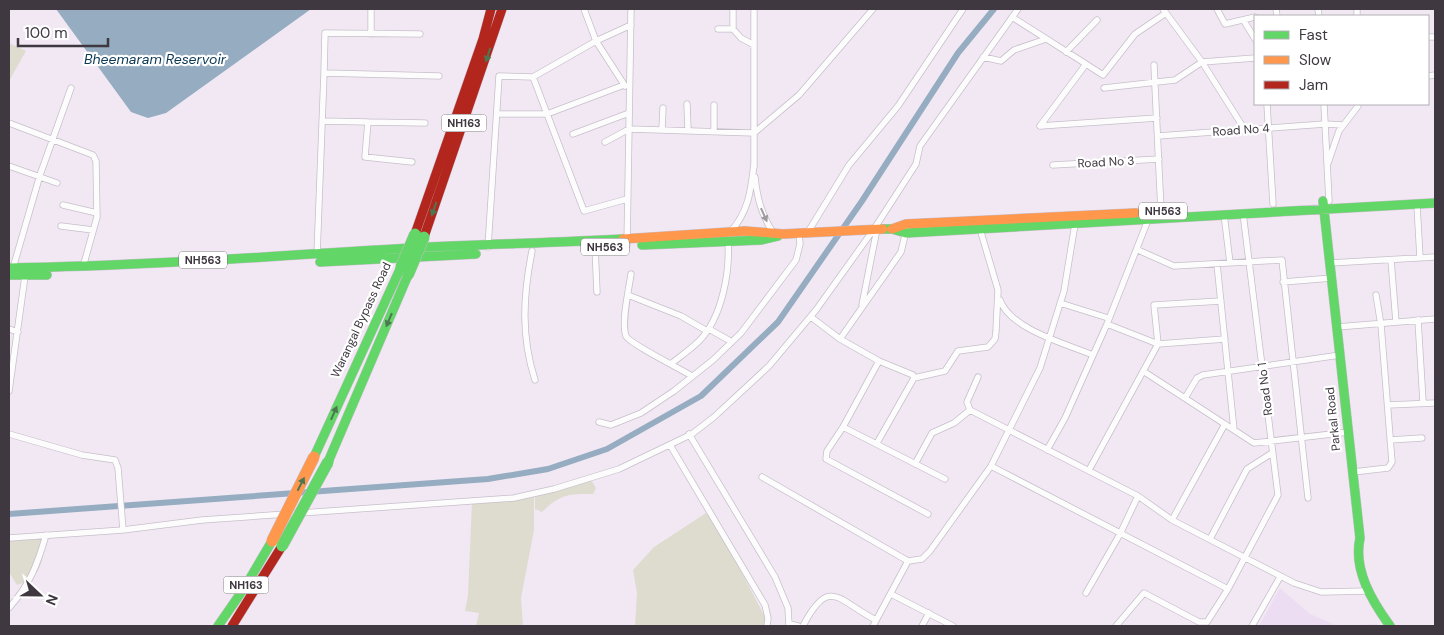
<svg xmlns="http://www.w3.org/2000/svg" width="1444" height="635" viewBox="0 0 1444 635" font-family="'DM Sans',sans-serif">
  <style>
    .built { fill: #edddf2 }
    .green { fill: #dedbcf }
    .water { fill: #96acc1 }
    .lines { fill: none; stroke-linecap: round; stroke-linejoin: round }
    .canal { stroke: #96acc1; stroke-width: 6 }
    .street-casing { stroke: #c6bfc9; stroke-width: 7 }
    .fast-casing { stroke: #c6bfc9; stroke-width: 10 }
    .slow-casing { stroke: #c6bfc9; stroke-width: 10 }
    .jam-casing { stroke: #c6bfc9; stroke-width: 10 }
    .street { stroke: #fdfcfd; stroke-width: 5.5 }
    .fast { stroke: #63d668; stroke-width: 9 }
    .slow { stroke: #ff974d; stroke-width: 9 }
    .jam { stroke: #b3261e; stroke-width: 9 }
    .fast-bridge-casing { stroke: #c6bfc9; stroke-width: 12; stroke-linecap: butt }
    .slow-bridge-casing { stroke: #c6bfc9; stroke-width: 12; stroke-linecap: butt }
    .fast-bridge { stroke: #63d668; stroke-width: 11 }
    .slow-bridge { stroke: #ff974d; stroke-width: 11 }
    .oneway { fill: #4d7751 }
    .oneway2 { fill: #9e9a9f }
    .labels { text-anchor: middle; stroke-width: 4.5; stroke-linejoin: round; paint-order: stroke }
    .shield { fill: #fff; stroke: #79747a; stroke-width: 1 }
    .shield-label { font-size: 11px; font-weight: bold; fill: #3f3841 }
    .street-label { font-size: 12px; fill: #3f3841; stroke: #fff }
    .water-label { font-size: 14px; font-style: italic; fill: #0b3853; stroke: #fff }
  </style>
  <rect width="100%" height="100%" fill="#f1e8f4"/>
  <path class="built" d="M1280,588L1310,614L1338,626L1377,624L1379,626H1259Z"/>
  <path class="green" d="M9,43L26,51L9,81Z
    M591,480L596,488L593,494C569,494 560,494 542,512L535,509V497Z
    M534,497V530L521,598L523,626H476L479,613L465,611L468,595L472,502Z
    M706,513L724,538L768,623L766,626H635L637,593L633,570L654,547Z
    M44,539C44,562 40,579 17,585L9,572V541Z"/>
  <path class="water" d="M56,9H311L166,113L148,118L131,112Z"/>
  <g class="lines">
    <path class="canal" d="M9,514L488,479L548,469L607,449L701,396L778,322L862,201L958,53L994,9"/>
    <g class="street-casing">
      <path id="street" d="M584,9L596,41L625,86
        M733,9V29L741,38L754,45
        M754,9V167
        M1163,9L1202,62L1245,130
        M1217,9L1225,24L1255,17
        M1276,9L1277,16
        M1318,9L1319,16
        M1357,9V16
        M1012,17L1086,64L1040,126
        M1244,21L1255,39
        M718,29H733
        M371,34V9
        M1428,37H1435
        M1066,52L1097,20
        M983,57L1001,61L1014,50L1046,39
        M1086,64L1103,75L1135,34L1166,13
        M1154,65L1161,211
        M324,73L325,33L420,34
        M1428,76L1435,75
        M533,77L584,211L627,199
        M1104,88L1175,80L1202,62L1255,58
        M687,104L688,130
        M1267,104L1273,204
        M1324,104L1329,201
        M497,114H547L624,85
        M322,121L368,122L365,157L412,162
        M368,122L425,123
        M9,123L93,155L96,161L97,217L83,267
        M1040,126L1157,118
        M662,130L663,108
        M714,131V105
        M573,134L629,113
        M1158,136L1325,124L1343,125
        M605,142L629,129L754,133L799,95L873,9
        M1328,163L1339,131L1358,106
        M1053,165L1159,159
        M9,166L57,183
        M755,177C757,197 761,213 772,231
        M63,205L97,213
        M1417,205L1420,258
        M1224,214L1230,263
        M61,226L93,230
        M731,231C749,211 751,189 754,164
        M808,232L849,165L898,106L963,9
        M627,245L631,9
        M488,247L499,76L533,77L596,41L631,25
        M595,247L597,292
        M1138,250L1174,266L1282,260L1308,498
        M532,251C523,296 521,337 535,380
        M317,255L324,73L439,76
        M1391,260L1396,322
        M1330,263L1435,257
        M1217,264L1234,430
        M13,268L40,175L71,88
        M631,274C629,289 621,322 626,336C630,344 681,369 692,376
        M1283,282L1332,278
        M628,295L681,316L707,331
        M1000,300C1010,329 1066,344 1093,355
        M1060,303L1108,318
        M862,305L877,229
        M811,317L840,339
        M1418,320L1423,402
        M1107,324L1158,344L1225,339
        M1337,327L1435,319
        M9,329L18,332
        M709,329L732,342
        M879,361L843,427L827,451L826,459L928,514
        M672,363C681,356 691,349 699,341C722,318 730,272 728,242
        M1143,371L1254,443L1349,432
        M978,377L967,402L970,410L1138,496L1172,520L1294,583L1321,592L1368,591
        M914,378L945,371L958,351L988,347L995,339L996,331L998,290L980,229
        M9,391L25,276
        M1185,398L1197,378L1203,375L1340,355
        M1388,405L1435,403
        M599,422L611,425L641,413L674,391L713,360L741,333L796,260L800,244L799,233
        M843,427L945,479
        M9,434L82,455L115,460L118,468L123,530
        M689,434L775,577L788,608L789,626
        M1390,440L1422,438
        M877,443L914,378L913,375L879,361L840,339L901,252L906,231
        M670,445L765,605L768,618L767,626
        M1047,450L1065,418L1107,324L1148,220
        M915,464L932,433L954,423L970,410
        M991,466L1228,589
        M1089,470L1158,344L1154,305L1221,301
        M1353,472L1388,468L1392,462L1381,325L1376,295
        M762,477L908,561
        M1172,520L1225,424
        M9,538L123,530L202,520L514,498L554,489L619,469L692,434L714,417L769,366L816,310L874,229L916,164L920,146L1018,9
        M1210,539L1247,469L1272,453
        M1086,593L1120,534L1138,496
        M891,594L953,626
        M9,608C30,584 37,566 46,535
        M790,624L798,626
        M803,626C830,574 839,602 876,620
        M873,626L908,561L922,559L930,551L991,466L1040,368L1064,291L1075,224
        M922,626L929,613
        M1116,626L1144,593L1199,622H1207L1228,589L1278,495L1243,213
        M1252,626L1280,577"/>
    </g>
    <g class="fast-casing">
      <path id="fast" d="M1323,201L1360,538C1353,570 1372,601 1390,626
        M883,229H892L906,233L1435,203
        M642,245L761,240L778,236
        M320,262L476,254
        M9,268C143,266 277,256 410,248C481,244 552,243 623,239
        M9,275H47
        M314,457L401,267
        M328,462L408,275
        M218,626L245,587L272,541"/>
    </g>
    <g class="slow-casing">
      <path id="slow" d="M892,229L906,224L1136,213
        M623,239L745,231L783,234L883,229"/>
    </g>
    <g class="jam-casing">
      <path id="jam" d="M415,234L483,39L491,9
        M424,237L502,9
        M232,626L282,546"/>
    </g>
    <use href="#street" class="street"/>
    <use href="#fast" class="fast"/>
    <use href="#slow" class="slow"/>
    <use href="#jam" class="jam"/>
    <g class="fast-bridge-casing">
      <path id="fast-bridge" d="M401,267L415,234
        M408,275L424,237
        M282,546L328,462"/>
    </g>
    <g class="slow-bridge-casing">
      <path id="slow-bridge" d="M272,541L314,457"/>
    </g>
    <use href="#fast-bridge" class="fast-bridge"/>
    <use href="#slow-bridge" class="slow-bridge"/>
  </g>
  <defs><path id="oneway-solid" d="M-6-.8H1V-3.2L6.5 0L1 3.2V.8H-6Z" transform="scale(1.25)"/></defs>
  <g class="oneway">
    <use href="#oneway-solid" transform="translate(488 55) rotate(108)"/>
    <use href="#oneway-solid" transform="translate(434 209) rotate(109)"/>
    <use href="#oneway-solid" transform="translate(389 320) rotate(113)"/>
    <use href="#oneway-solid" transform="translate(334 413) rotate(-66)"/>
    <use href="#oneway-solid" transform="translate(301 484) rotate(-63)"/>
  </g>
  <use class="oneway2" href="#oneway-solid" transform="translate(764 215) rotate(66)"/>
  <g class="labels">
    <g class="shield">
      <rect x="441.5" y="114.5" width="45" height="17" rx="4"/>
      <rect x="1139" y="202.5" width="48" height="17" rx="4"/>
      <rect x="581" y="238.5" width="48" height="17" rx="4"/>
      <rect x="179" y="251.5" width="48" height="17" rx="4"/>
      <rect x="223.5" y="576.5" width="45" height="17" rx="4"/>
    </g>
    <g class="shield-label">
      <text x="464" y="127">NH163</text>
      <text x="1163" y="215">NH563</text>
      <text x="605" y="251">NH563</text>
      <text x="203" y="264">NH563</text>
      <text x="246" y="589">NH163</text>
    </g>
    <g class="street-label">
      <text transform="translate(1241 130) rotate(-4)" y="4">Road No 4</text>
      <text transform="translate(1106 162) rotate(-3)" y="4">Road No 3</text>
      <text transform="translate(361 320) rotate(-65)" y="4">Warangal Bypass Road</text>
      <text transform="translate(1265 389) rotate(-97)" y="4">Road No 1</text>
      <text transform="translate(1333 419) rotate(-96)" y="4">Parkal Road</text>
    </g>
    <g class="water-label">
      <text x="155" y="64">Bheemaram Reservoir</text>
    </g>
  </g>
  <rect width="1444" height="635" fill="none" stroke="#3f3841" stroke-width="20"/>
  <rect x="1254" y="15" width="175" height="90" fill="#ffffff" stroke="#b2afb3"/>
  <rect x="1264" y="31" width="25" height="8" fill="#63d668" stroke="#b2afb3"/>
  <text x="1299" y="40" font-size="15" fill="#3f3841">Fast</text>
  <rect x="1264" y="56" width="25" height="8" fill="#ff974d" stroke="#b2afb3"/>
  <text x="1299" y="65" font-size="15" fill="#3f3841">Slow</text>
  <rect x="1264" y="81" width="25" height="8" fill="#b3261e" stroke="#b2afb3"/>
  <text x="1299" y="90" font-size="15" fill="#3f3841">Jam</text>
  <g transform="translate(40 595) rotate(112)" stroke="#ffffff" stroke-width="4" paint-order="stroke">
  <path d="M0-4L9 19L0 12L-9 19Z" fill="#3f3841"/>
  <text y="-8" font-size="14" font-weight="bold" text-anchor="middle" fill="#3f3841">N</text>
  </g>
  <path d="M18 38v8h90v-8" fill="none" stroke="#3f3841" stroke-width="2.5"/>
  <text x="25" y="38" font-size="15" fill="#3f3841" stroke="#ffffff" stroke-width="4" paint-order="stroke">100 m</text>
</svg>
